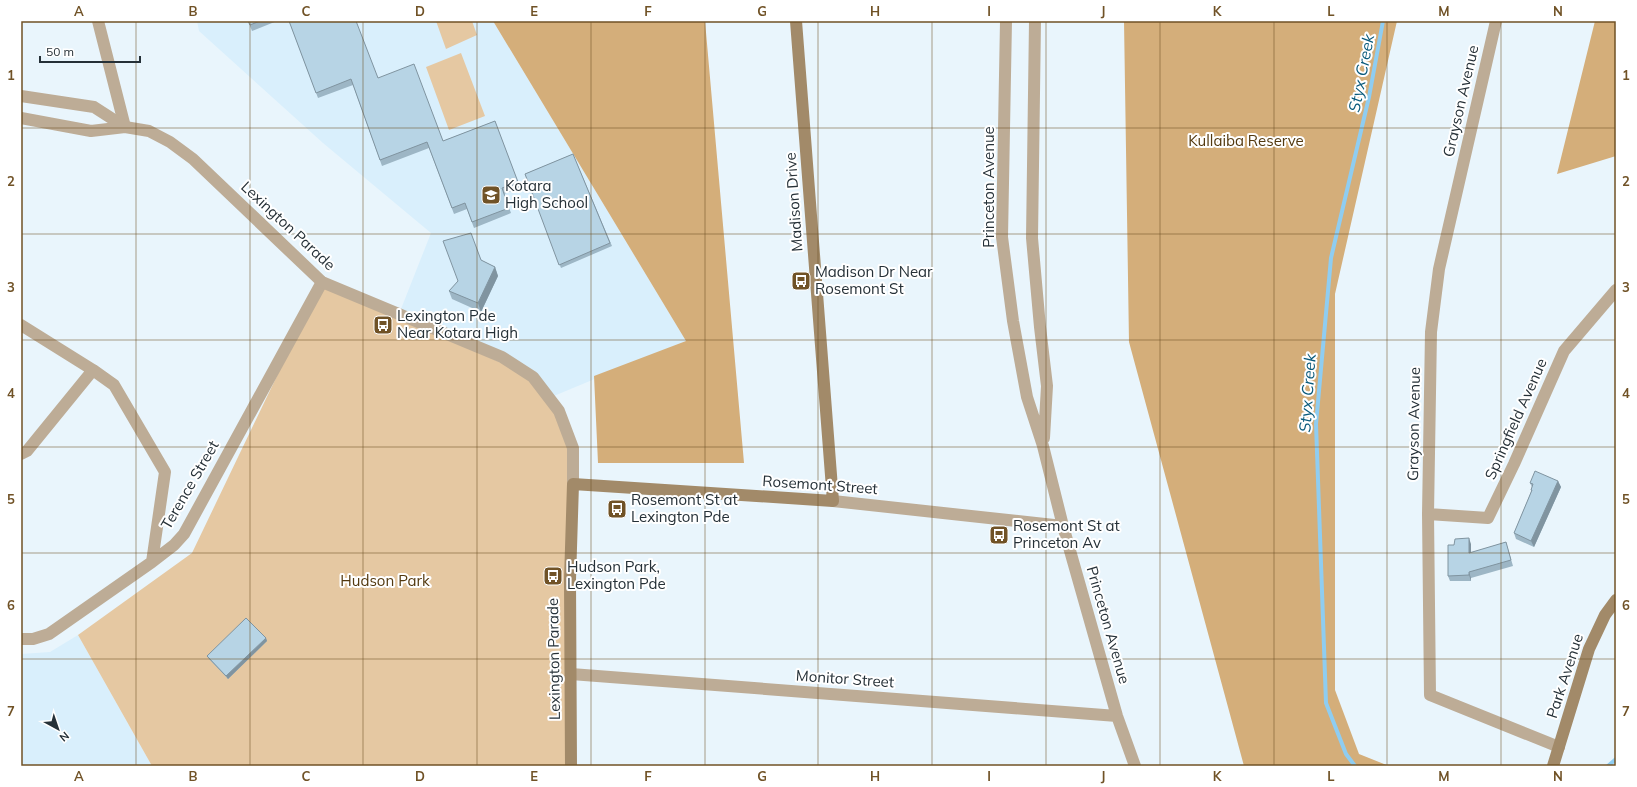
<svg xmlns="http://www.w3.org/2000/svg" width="1637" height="787" viewBox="0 0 1637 787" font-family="Mulish,sans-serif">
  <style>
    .built { fill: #d9effc }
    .green { fill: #e5c8a2 }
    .forest { fill: #d4ae7a }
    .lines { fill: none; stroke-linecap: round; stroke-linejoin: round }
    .stream { stroke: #8fcdf1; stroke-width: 4 }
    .minor { stroke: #bdac96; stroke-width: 12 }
    .tertiary { stroke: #bdac96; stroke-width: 12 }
    .secondary { stroke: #a28a69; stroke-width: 12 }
    .wall { fill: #9db6c5 }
    .shaded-wall { fill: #8094a0 }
    .building { fill: #b7d4e5; stroke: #8094a0 }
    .grid { fill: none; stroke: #705226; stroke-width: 1; stroke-opacity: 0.55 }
    .labels { text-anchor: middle; stroke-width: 4; stroke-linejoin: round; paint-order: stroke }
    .street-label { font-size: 15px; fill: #253037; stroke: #fff }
    .park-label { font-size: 15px; fill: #53390f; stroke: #fff }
    .poi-label { font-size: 15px; fill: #253037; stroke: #fff; text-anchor: start }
    .water-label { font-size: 16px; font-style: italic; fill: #095a7c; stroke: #fff }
    .neatline { fill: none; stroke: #705226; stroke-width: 1.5 }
    .grid-label { font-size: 13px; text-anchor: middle; font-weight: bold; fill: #705226 }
  </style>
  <rect width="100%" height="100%" fill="#e9f5fc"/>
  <path class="built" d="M197,21H493L686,341L549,398L399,314L431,233L323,143L199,31Z
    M78,635L152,766H21V654L50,652Z"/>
  <path class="green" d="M436,21H472L477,35L446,49Z
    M461,53L485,116L449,130L426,67Z
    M322,282L533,377L559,411L573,448L571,766H152L78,635L192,553Z"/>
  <path class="forest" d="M493,21H705L744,463H598L594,376L686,341Z
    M1124,21H1397L1335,294V690L1359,754L1389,766H1244L1129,342Z
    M1595,21H1616V156L1557,174Z"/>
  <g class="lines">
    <path class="stream" d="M1355,766L1346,754L1326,703L1316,424L1331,258L1369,97L1383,21
      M1608,766L1616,759"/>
    <path class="minor" d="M98,21L125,127
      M1006,21L1002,237L1013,321L1027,397L1043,446L1063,526L1117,716L1135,766
      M1035,21L1032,238L1040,327L1047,386L1044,438
      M1496,21L1439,269L1431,332L1428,514L1430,695L1559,747
      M21,325L93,370L114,385L165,472L152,562
      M21,454L27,451L93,370
      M833,501L1063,526
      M1428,514L1488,518L1514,464L1564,351L1616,290
      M21,639H33L49,634L152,562L174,545L184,534L322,282
      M571,674L1117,716"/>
    <path class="tertiary" d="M21,96L94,107L125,127
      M21,118L91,131L125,127L149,131L170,142L193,159L322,282L502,357L533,377L559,411L573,448V484"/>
    <path class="secondary" d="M571,766L570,580L573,484L833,501L796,21
      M1553,766L1589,649L1605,615L1616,600"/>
  </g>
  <path class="wall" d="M248,21H277L252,31Z
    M289,21L378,78L443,141L495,121L520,188L504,194L511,213L474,228L467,209L454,214L429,148L382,166L353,85L318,98Z
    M573,154L612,246L561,268L525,174Z
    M481,260L495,267L498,276L481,312L452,299L449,291Z
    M1558,481L1561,487L1534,547L1516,539L1514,533L1531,492V490L1532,487L1530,483Z
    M1506,542L1513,566L1471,578V581H1450L1448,576L1454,545L1471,544V553Z
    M266,638L267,641L228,679L209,659L207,656Z"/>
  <path class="shaded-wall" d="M495,267L498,276L481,312L478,303Z
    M1558,481L1561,487L1534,547L1531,541Z
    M1469,538L1471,544V559L1469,553Z
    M1469,572L1471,578V581L1469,575Z
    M266,638L267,641L228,679L226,676Z"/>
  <path class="building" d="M248,21H260L250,25Z
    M289,21H356L378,78L414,64L443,141L495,121L518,182L502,188L509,208L472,222L465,203L452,208L427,142L380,160L351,79L316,93Z
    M573,154L610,243L559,265L525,174Z
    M471,233L481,260L495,267L478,303L449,291L458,281L443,241Z
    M1535,471L1558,481L1531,541L1514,533L1532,490H1531L1533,484L1530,483Z
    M1469,538V553L1506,542L1511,560L1469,572V575L1448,576V545H1454L1455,539Z
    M246,618L266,638L226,676L207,656Z"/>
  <path class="grid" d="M136,21V766M250,21V766M363,21V766M477,21V766M591,21V766M705,21V766M818,21V766M932,21V766M1046,21V766M1160,21V766M1274,21V766M1387,21V766M1501,21V766M21,128H1616M21,234H1616M21,340H1616M21,447H1616M21,553H1616M21,659H1616"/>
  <defs>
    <g id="school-square" transform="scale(1)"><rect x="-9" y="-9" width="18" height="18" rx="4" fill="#705226" stroke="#fff"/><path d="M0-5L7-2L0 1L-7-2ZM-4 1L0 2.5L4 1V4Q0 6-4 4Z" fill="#fff"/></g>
    <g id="bus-square" transform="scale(1)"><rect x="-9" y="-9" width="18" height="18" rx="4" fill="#705226" stroke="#fff"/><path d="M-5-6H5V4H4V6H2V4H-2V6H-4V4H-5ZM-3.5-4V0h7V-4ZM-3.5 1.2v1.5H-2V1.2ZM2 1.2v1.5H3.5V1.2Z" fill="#fff"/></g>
  </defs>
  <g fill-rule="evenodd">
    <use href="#school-square" x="491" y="195"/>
    <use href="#bus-square" x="801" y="281"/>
    <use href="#bus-square" x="383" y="325"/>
    <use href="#bus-square" x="617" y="509"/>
    <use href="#bus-square" x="999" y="535"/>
    <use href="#bus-square" x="553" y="576"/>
  </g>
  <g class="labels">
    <g class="street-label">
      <text transform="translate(1461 101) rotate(-77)" y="5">Grayson Avenue</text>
      <text transform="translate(989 187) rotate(-90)" y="5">Princeton Avenue</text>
      <text transform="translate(794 202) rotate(-94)" y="5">Madison Drive</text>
      <text transform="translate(288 226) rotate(43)" y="5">Lexington Parade</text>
      <text transform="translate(1516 419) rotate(-66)" y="5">Springfield Avenue</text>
      <text transform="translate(1414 424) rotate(-89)" y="5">Grayson Avenue</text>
      <text transform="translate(190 485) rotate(-60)" y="5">Terence Street</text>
      <text transform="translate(820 485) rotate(4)" y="5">Rosemont Street</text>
      <text transform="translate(1108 625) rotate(74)" y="5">Princeton Avenue</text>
      <text transform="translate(554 659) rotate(-91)" y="5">Lexington Parade</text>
      <text transform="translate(1565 676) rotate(-72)" y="5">Park Avenue</text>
      <text transform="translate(845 679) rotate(4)" y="5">Monitor Street</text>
    </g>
    <g class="park-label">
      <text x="1246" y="146">Kullaiba Reserve</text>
      <text x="385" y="586">Hudson Park</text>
    </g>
    <g class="poi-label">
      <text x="505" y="191">Kotara<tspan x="505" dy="17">High School</tspan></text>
      <text x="815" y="277">Madison Dr Near<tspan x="815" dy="17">Rosemont St</tspan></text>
      <text x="397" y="321">Lexington Pde<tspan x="397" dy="17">Near Kotara High</tspan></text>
      <text x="631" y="505">Rosemont St at<tspan x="631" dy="17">Lexington Pde</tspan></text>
      <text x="1013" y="531">Rosemont St at<tspan x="1013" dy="17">Princeton Av</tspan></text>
      <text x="567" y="572">Hudson Park,<tspan x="567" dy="17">Lexington Pde</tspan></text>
    </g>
    <g class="water-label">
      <text transform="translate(1361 73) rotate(-79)" y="6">Styx Creek</text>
      <text transform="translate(1307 393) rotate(-86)" y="6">Styx Creek</text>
    </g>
  </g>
  <rect width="1637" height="787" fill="none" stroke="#ffffff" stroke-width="44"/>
  <g transform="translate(58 729) rotate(140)" stroke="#ffffff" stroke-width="3" paint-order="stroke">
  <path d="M0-3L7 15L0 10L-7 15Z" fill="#253037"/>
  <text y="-6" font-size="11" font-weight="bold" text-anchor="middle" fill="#253037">N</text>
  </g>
  <path d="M40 56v6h100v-6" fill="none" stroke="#253037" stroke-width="2"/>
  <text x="46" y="56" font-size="12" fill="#253037" stroke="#ffffff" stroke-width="3" paint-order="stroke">50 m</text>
  <rect x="22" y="22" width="1593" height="743" class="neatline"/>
  <g class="grid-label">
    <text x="79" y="16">A</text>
    <text x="193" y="16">B</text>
    <text x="306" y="16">C</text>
    <text x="420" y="16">D</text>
    <text x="534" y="16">E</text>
    <text x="648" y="16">F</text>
    <text x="762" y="16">G</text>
    <text x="875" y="16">H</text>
    <text x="989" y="16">I</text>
    <text x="1103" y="16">J</text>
    <text x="1217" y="16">K</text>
    <text x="1331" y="16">L</text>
    <text x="1444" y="16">M</text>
    <text x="1558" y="16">N</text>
    <text x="11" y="80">1</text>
    <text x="1626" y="80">1</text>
    <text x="11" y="186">2</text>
    <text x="1626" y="186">2</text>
    <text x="11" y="292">3</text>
    <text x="1626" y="292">3</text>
    <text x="11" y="398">4</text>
    <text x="1626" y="398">4</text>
    <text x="11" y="504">5</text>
    <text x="1626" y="504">5</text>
    <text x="11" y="610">6</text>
    <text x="1626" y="610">6</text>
    <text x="11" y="716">7</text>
    <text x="1626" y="716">7</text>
    <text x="79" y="781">A</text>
    <text x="193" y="781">B</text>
    <text x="306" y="781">C</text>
    <text x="420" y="781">D</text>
    <text x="534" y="781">E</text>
    <text x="648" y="781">F</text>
    <text x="762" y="781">G</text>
    <text x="875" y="781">H</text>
    <text x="989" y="781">I</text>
    <text x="1103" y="781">J</text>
    <text x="1217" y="781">K</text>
    <text x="1331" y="781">L</text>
    <text x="1444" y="781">M</text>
    <text x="1558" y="781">N</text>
  </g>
</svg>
